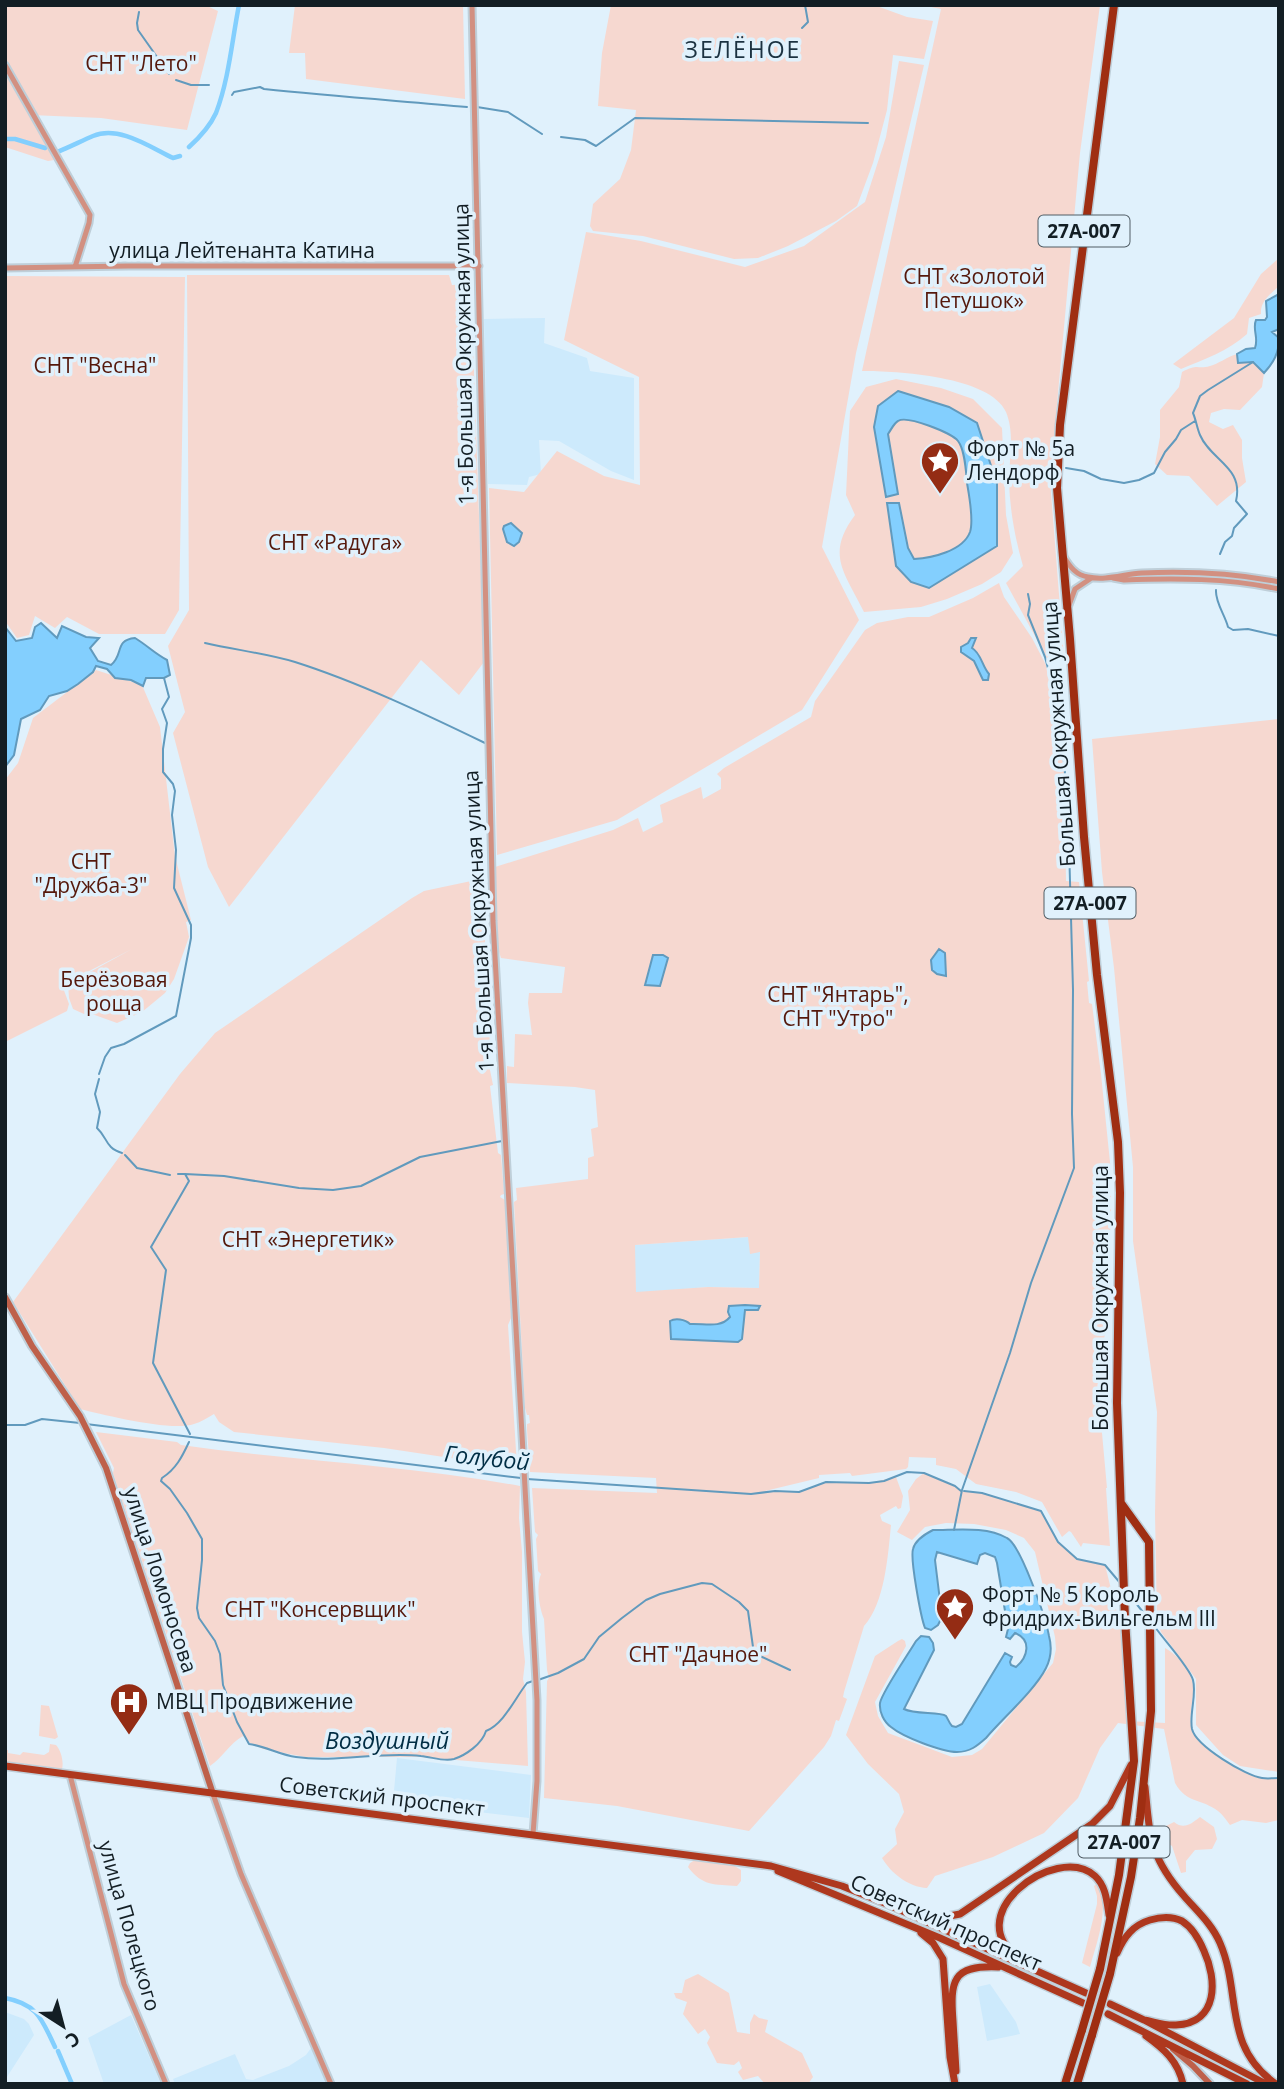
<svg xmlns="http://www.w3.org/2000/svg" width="1284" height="2089" viewBox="0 0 1284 2089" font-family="'Open Sans',sans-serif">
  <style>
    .built { fill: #cdeafc }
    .green { fill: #f6d8d0; fill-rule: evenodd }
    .water { fill: #83cffe; stroke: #619abd; stroke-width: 2 }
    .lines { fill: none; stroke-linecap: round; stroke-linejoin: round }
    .stream { stroke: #619abd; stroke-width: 2 }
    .canal { stroke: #83cffe; stroke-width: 4.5 }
    .tertiary-casing { stroke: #bfcfd9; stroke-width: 9 }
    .secondary-casing { stroke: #bfcfd9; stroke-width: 10 }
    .primary-casing { stroke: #bfcfd9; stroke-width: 10 }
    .trunk-casing { stroke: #bfcfd9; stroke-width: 11 }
    .tertiary { stroke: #d29081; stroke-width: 5 }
    .secondary { stroke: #be604a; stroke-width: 6 }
    .primary { stroke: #ae381e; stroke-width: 7 }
    .trunk { stroke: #9f2e12; stroke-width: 8 }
    .trunk-bridge-casing { stroke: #bfcfd9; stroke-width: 11; stroke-linecap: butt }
    .trunk-bridge { stroke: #9f2e12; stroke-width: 8 }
    .labels { text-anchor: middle; stroke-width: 7; stroke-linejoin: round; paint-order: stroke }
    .shield { fill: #e0f1fc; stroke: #505d65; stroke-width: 2 }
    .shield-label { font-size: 19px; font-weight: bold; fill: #131e24 }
    .park-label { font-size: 21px; fill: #55180b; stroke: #e0f1fc }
    .street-label { font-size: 21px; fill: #131e24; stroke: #e0f1fc }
    .poi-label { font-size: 21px; fill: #131e24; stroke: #e0f1fc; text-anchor: start }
    .neighbourhood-label { font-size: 23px; letter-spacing: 2px; fill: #1b3241; stroke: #e0f1fc }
    .water-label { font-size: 23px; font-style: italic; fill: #002d44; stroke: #e0f1fc }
  </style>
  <rect width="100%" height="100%" fill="#e0f1fc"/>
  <path class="built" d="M545,318L544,343L587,358L590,371L634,378V480L611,471L559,441L539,440L541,474L529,477L527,485L488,484L484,319Z
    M749,1237L760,1252L759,1288L708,1287L636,1293L634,1245Z
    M397,1758L531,1775L529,1818L393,1802Z
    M990,1984L1016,2022L1020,2034L987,2041L977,1987Z
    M5,2012L24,2019L29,2024L34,2035L5,2080Z
    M131,2015L161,2084H104L88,2038Z
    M311,2048L327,2084H175L173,2079L235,2054L246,2079L253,2080L289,2066L306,2055Z"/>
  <path class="green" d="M205,5L218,11L187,130L101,118L31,115L54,160L48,161L5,147V6Z
    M295,5H463L465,99L306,79L305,53H289Z
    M611,5H874L907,17L933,21L924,59L893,55L887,110L873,163L857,206L836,221L788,246L758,258L734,259L643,236L593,231L590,226L593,204L620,179L631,150L636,110L598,106L602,53Z
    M921,5H1100L1080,153L1050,480L1064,658L1049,662L1006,583L1023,566C1015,538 1010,511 1009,482C1009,459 1015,434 1006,412C990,376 896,371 862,371L941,9Z
    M899,61L924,65L856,353L822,547L859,620L802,710L617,820L497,855L489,488L524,492L557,451L604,476L640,485L639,377L564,340L586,232L641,241L745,267L804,246L865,202L886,137Z
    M1279,258V286C1270,295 1260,301 1261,314L1249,318L1247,334C1228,351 1205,359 1181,369L1173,364L1234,318L1261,274Z
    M187,275H449L452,285L471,284L484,662L459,695L421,660L229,907L208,867L173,733L185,712L168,646L189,610Z
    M5,276L185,277L179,610L165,634H99L67,617L55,628L35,616L29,635L17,638L5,621Z
    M1237,354L1239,363L1253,362L1264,373L1262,387L1240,410L1224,409L1211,413L1209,422L1223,429L1233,425L1242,440V458L1246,482L1217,506L1189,476L1167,475L1155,464L1160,437V410L1179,387L1182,372C1199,363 1197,370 1210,366C1218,364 1227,357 1237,354Z
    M896,379L941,388L973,399L1002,428L1006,515L1013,553L1001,572L982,584L947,599L921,607L864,612C845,573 825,555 855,515L846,495L850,411L866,387ZM898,391L976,423L997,546L896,566L887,503H899L908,548L914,559C932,558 963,552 970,532C973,522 969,494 967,483C966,471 965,450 958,441C952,433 907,415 898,421C894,423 891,430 888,434Z
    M999,583L1004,597L1032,638L1046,665L1064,770L1066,881L1079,882L1089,981L1087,982L1089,1003L1092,1004L1101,1074L1111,1172V1216L1107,1284L1110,1285L1103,1350L1106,1351L1101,1422L1107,1488H1106L1110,1546L1083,1543L1081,1547L1071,1532L1069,1531L1062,1537L1042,1502L1016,1492L976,1484L956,1469L936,1465V1458L909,1457L908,1467L906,1469L852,1476L850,1473L819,1475V1478L765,1491L799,1492L826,1482L869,1483L896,1477L903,1496L901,1508L898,1509L896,1506L880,1515L882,1521L891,1525C888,1555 885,1603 864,1626L844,1692L843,1697L847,1699L839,1721L836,1720L831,1736L824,1747L749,1831L617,1806L544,1798L547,1681L549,1678L547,1670L544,1619C539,1607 536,1586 541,1574L538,1571L536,1539L538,1535L535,1532L532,1488L657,1493L656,1478L530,1472L527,1430V1424L530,1423L529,1415H527L525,1408L514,1202L517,1200L516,1188L588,1179V1158L594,1156L591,1129L598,1127L595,1090L575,1087L507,1083V1066L514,1067L515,1034L532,1035L528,1003L529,993H562L565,967L501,958C491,930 495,897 495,867L613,830L638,818L643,832L663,822L660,805L701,787L703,799L721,789V778L717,774L724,768L811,717L815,701L865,630L877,623L908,617H929L973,598ZM748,1237L750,1254L760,1252L759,1288L708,1287L636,1292L635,1245Z
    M96,670L142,685L160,727L175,856L191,920L186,922L189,937L174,979L165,993L142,1012L117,1023L92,1014H84L73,1009L69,998L68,984L132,949L62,985L69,1004L67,1011L5,1042V780L18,763L33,718Z
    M1279,719V1772L1240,1766L1223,1755L1196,1725V1679L1161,1632L1157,1621L1155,1514L1157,1412L1133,1241V1167L1114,968L1102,872L1092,739Z
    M476,880H486L487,882L484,973L491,1056V1059L488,1060L493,1085L490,1086L498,1153L501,1155L504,1194L501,1195L500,1197L505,1200L511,1318L508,1325L517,1466L477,1462L384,1448L234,1432L219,1422L214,1414C207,1418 201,1422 194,1424C172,1432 105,1415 80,1409L13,1302L180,1074L215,1033L412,898L424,891Z
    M96,1432L177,1442L181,1445C293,1461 409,1465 520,1486L519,1518L522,1552V1632L525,1662L523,1679L526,1692L528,1766L420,1757H305L263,1749L250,1743L243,1736C229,1744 223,1757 210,1766L113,1473L114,1468Z
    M924,1473L955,1486L961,1491L982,1493L1041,1511L1058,1542L1076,1559L1105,1565L1122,1633L1128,1721L1165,1723V1648C1172,1652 1176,1656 1182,1662C1204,1687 1186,1703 1192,1729C1196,1746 1246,1776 1262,1778C1268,1779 1273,1778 1279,1778V1820L1266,1823L1242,1820L1230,1825C1227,1821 1223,1815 1218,1811C1201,1798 1187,1804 1175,1783L1164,1729L1118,1723L1100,1748L1078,1798L1044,1833L993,1857L935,1876L927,1888C908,1887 891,1873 882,1858L897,1844L895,1829L904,1812L899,1794L868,1764L846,1735L875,1656L898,1641L902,1639L905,1641L906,1646L875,1702L878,1716L888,1733L952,1757L972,1755L982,1749L1053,1663L1056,1649L1055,1637L1035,1552L1024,1538L1006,1530L974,1524L946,1523L925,1527L912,1540L897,1532L910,1510L908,1491L916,1479Z
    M41,1705L49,1706L58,1737L55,1739L39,1736Z
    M50,1744L56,1745C61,1750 64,1762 62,1769L5,1762V1750H8V1753L20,1755L23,1752L44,1755L49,1752Z
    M1200,1817L1214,1827L1217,1839L1212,1849L1195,1850L1186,1861V1872L1181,1873L1172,1846L1165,1841L1162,1828L1174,1822C1184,1830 1191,1824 1200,1817Z
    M695,1860L733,1865L741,1870V1881L737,1886C715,1884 703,1887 688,1867L690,1863Z
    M1098,1883C1110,1909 1097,1941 1090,1967L1082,1963L1097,1904V1896L1094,1886Z
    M698,1974L729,1993L737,2032L750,2034V2023L754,2014L759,2018L768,2020L765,2032L802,2053L813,2077L808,2084H765L758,2076L743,2080L738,2072L742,2068L739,2061L734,2065L717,2063L707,2043L710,2037L705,2029L698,2034L683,2014L687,2002L676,1998L674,1993H682L685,1980Z"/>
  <path class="water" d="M1279,294V329L1272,332L1279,338C1279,353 1274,362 1264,373L1253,362L1238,363L1237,354L1246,349L1255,348C1259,338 1252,329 1256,320H1265L1267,317L1266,301Z
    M898,391L949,407L977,423L997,484V546L929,588L911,582L896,566L887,503H899L908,548L914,559C932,558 963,551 970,532C974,520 969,495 967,483C966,471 965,450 958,441C952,433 907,415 898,421C894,423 891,430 888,434L898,494L886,497L874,427L878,406Z
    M511,523L522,533L519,542L514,546L507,542L503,529L504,526Z
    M41,623L57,638L62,626L86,637L99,638L90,648L98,661L111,665C124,655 114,640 135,638C148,646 154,653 167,660L170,675L164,678H146L143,686L131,680L115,678L107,669L96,666L93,672L78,684L67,691L49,696L40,710L21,719L14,755L5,767V627L16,641L32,638L35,627Z
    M971,638H976L972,648C981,653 982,666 989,674L988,680H983L974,661L961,652V647L968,643Z
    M939,949L945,953L946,976L937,974L932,970L931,960Z
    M653,955H663L668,958L660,986L645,985Z
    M745,1305L760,1306L758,1310H745L742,1339L738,1342L671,1339L670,1321C675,1318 685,1319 690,1324C704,1323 720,1329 730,1317L728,1312L729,1306Z
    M933,1530C957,1530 986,1526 1007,1538C1021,1545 1046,1619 1049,1636C1052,1647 1051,1658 1046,1668C1035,1690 1003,1718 986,1738C977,1746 970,1752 957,1752C942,1752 903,1737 891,1727C884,1722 879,1712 880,1703C882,1692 909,1653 916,1641L921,1636L929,1637L933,1643L934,1650L904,1709C915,1715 940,1711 946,1716C948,1719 949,1723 952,1726L956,1727L962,1724L1005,1653L1012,1657L1010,1662L1011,1665L1016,1667C1028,1657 1032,1640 1015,1633L1010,1639L1006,1637L1008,1629L997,1563L995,1557L985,1553L980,1555L977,1564L937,1552L935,1560L942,1617L938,1625L931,1630L925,1628C921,1618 910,1559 913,1549C915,1541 925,1534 933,1530Z"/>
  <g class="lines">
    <path class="stream" d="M140,6V5
      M139,12L137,23L138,30L169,74
      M802,28L808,22L805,5
      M176,80L191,85H209
      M232,95L234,92L260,87L264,89C332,96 400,101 467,107
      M477,107L508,112L542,134
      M561,137L585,140L596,146L635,118L868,123
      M1066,468L1084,471L1101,479L1124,483L1139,480L1154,473L1165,452L1176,439L1181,430L1195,421
      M1220,554L1225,542L1232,536L1234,528L1247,514L1236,501C1244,467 1211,461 1200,435C1197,428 1196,420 1193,413L1200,396L1208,390L1253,362
      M1216,590C1215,602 1225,615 1228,627L1233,630L1248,629L1279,636
      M1028,594L1030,604L1028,615L1045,657L1053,687L1063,741
      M205,643C235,650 265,653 295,662C358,682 425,714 485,743
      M99,1074L105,1057L111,1048L124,1044L176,1016L191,938V925L174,888L176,850L172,815L175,791L173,784L163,772V749L167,723L162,709L169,697L164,678
      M99,1079L95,1094L100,1112L97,1128C108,1138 105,1148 122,1153
      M125,1155L137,1168L170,1175
      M178,1174H185L189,1181L151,1247L166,1270L153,1363L190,1434
      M185,1174L224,1176L299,1188L333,1190L361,1186L420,1157L502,1141
      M86,1424L521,1478
      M5,1425H25L42,1419L80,1423
      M189,1442C182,1457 176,1469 162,1478L161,1481L170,1489L187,1513L202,1539V1560L197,1608L199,1618L215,1641L220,1654L223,1685L237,1722L249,1744C265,1746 280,1755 296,1757C337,1763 380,1751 421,1756C432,1757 444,1762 454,1759C466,1755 482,1744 486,1731C504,1724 515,1698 527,1683L533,1681
      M527,1479L751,1494L775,1491L799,1492L826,1482L869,1483L884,1481L907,1472L924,1473L955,1486L961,1491
      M964,1491L982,1493L1041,1511L1058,1542L1077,1559L1105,1565L1121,1584
      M954,1530L962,1490L1010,1353L1031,1283L1074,1168L1072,1114L1073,990L1068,809L1063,751
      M1126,1591L1147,1617
      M1155,1627C1164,1640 1190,1668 1193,1680C1197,1695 1189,1714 1192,1729C1196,1746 1246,1776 1262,1778C1268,1779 1273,1778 1279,1778
      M538,1680L558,1673L584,1659L599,1637L622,1618L646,1600L660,1594L702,1583L712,1584L739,1602L748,1611L753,1647L760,1656L790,1670"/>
    <path class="canal" d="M5,139H15L45,148
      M189,147C199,138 210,126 216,113C229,79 232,40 239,5
      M57,152C70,147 81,141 93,136C119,125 150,147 173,158L180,156
      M5,1998C38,2004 42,2020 55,2047
      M58,2051L72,2084"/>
    <g class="tertiary-casing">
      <path id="tertiary" d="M472,5L493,921L537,1700V1781L533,1834
        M5,65L90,215L89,223L75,267
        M5,268L128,266H479
        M1064,557C1070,567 1076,575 1088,577C1106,581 1124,574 1142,573C1188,571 1234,573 1279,582
        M1113,578L1124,580C1176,578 1227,578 1279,589
        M1069,605L1075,589L1090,579
        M70,1775L124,1984L166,2084
        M213,1794L241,1874L331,2084"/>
    </g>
    <g class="secondary-casing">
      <path id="secondary" d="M5,1297L32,1346L80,1416L106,1468L213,1794
        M1173,2049L1193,2066L1210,2084"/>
    </g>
    <g class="primary-casing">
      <path id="primary" d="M5,1766L771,1866L842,1886L887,1904L1086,1993
        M1145,1787C1150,1836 1149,1856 1184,1896C1196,1910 1212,1924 1220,1943C1242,1994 1222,2046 1276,2084
        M778,1871L940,1938L1083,2003
        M921,1915L939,1918L960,1914L1092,1824L1110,1806L1131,1765
        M921,1933L933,1943L943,1959L950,2057L955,2084
        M1117,1953C1124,1937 1133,1925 1150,1920C1160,1917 1172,1916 1182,1921C1193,1928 1199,1939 1204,1951C1217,1979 1219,2023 1176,2025C1165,2026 1155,2022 1144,2020
        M1023,1961C953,1918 1056,1841 1095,1876C1106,1886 1107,1902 1109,1915
        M1110,2004L1144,2020L1266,2084
        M1108,2014L1247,2084
        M1146,2036C1164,2049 1178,2061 1183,2084
        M956,2071C955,2054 954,2038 953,2021C950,1981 952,1965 998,1967"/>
    </g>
    <g class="trunk-casing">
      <path id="trunk" d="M1100,1969L1119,1875L1134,1761L1125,1619L1117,1403L1120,1193L1118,1142L1097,975L1084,837L1070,639L1057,488L1060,425L1114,5
        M1110,1974L1131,1877L1140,1818L1151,1711L1149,1542L1121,1503
        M1065,2084L1082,2030
        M1077,2084L1092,2035"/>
    </g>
    <use href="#tertiary" class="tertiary"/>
    <use href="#secondary" class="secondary"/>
    <use href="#primary" class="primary"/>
    <use href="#trunk" class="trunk"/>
    <g class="trunk-bridge-casing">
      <path id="trunk-bridge" d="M1082,2030L1100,1969
        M1092,2035L1110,1974"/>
    </g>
    <use href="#trunk-bridge" class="trunk-bridge"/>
  </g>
  <defs>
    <g id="sight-pin" transform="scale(2.0125)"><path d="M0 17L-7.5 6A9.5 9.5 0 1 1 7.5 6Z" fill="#942c14" stroke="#e0f1fc"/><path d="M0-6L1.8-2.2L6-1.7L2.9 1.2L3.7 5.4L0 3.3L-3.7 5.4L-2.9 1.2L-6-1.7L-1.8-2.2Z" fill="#fff"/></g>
    <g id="hospital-pin" transform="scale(2.0125)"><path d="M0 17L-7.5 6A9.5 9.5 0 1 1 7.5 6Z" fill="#942c14" stroke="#e0f1fc"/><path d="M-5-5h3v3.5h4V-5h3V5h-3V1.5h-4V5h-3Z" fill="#fff"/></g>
  </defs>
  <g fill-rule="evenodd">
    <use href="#sight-pin" x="940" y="461"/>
    <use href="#sight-pin" x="955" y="1607"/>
    <use href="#hospital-pin" x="129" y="1702"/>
  </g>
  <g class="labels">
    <g class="shield">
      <rect x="1038.5" y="215.5" width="91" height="31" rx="5"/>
      <rect x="1044.5" y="887.5" width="91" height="31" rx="5"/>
      <rect x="1078.5" y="1826.5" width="91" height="31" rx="5"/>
    </g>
    <g class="shield-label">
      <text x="1084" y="238">27А-007</text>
      <text x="1090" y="910">27А-007</text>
      <text x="1124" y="1849">27А-007</text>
    </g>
    <g class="park-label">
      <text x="141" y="71">СНТ "Лето"</text>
      <text x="974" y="284">СНТ «Золотой<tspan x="974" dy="24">Петушок»</tspan></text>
      <text x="95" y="373">СНТ "Весна"</text>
      <text x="335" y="550">СНТ «Радуга»</text>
      <text x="91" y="869">СНТ<tspan x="91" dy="24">"Дружба-3"</tspan></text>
      <text x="114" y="987">Берёзовая<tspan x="114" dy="24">роща</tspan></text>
      <text x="838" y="1002">СНТ "Янтарь",<tspan x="838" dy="24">СНТ "Утро"</tspan></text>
      <text x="308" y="1247">СНТ «Энергетик»</text>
      <text x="320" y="1617">СНТ "Консервщик"</text>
      <text x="698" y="1662">СНТ "Дачное"</text>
    </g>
    <g class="street-label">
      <text x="242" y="258">улица Лейтенанта Катина</text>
      <text transform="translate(464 354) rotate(-91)" y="7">1-я Большая Окружная улица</text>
      <text transform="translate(1059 734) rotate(-94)" y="7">Большая Окружная улица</text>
      <text transform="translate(479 921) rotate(-93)" y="7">1-я Большая Окружная улица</text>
      <text transform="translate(1101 1298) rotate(-90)" y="7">Большая Окружная улица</text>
      <text transform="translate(160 1580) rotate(72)" y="7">улица Ломоносова</text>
      <text transform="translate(382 1797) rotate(7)" y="7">Советский проспект</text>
      <text transform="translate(946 1923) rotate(24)" y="7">Советский проспект</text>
      <text transform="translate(129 1926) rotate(74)" y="7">улица Полецкого</text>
    </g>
    <g class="poi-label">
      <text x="967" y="456">Форт № 5а<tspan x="967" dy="24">Лендорф</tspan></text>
      <text x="982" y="1602">Форт № 5 Король<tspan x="982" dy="24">Фридрих-Вильгельм III</tspan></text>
      <text x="156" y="1709">МВЦ Продвижение</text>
    </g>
    <g class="neighbourhood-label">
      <text x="743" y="58">ЗЕЛЁНОЕ</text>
    </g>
    <g class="water-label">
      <text transform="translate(487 1458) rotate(6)" y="8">Голубой</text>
      <text x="387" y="1749">Воздушный</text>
    </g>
  </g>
  <rect width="1284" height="2089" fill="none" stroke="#131e24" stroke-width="14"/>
  <g transform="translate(63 2026) rotate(144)" stroke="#e0f1fc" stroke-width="5" paint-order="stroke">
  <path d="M0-5L12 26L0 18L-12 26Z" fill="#131e24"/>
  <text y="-10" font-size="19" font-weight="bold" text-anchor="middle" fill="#131e24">С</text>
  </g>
</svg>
